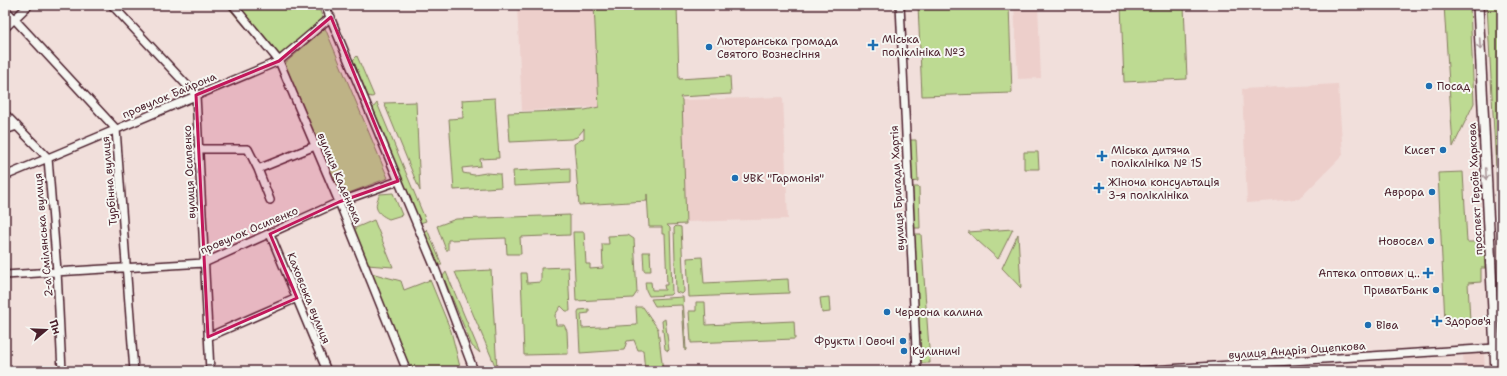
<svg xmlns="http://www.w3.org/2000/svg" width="1507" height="376" viewBox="0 0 1507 376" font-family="'Shantell Sans',sans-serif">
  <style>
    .built { fill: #edcfcb }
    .green { fill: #bdda92; stroke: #847c5e }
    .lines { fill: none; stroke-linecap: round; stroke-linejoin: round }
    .minor-casing { stroke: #4a1f2b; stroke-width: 10 }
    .major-casing { stroke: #4a1f2b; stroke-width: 12 }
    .minor { stroke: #f6f6f2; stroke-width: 7 }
    .major { stroke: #f6f6f2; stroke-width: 9 }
    .oneway { stroke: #a99598 }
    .marked { fill: #c2185b; fill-opacity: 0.2; stroke: #c2185b; stroke-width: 3; stroke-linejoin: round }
    .poi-dot { fill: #1f6fb2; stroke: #f6f6f2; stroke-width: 1.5 }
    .labels { text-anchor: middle; stroke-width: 4; stroke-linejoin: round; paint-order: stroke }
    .poi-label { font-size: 11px; fill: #4a1f2b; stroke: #f6f6f2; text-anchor: start }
    .street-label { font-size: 11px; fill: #4a1f2b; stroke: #f6f6f2 }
  </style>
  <rect width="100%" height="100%" fill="#f1dfdb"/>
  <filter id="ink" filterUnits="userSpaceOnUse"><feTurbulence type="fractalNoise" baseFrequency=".025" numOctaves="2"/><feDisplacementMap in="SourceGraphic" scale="8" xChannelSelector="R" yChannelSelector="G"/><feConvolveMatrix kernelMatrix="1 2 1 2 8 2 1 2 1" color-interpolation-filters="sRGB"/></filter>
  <g filter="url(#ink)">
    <path class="built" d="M517,5H594L599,107L522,111Z
      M1014,5H1038L1041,78L1018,79Z
      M1338,84L1343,155L1299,199L1247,203L1242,89Z
      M783,97L788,219L686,222L682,100Z
      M1484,352L1485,371H1464L1463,353Z"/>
    <path class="green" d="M226,5H318L323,19L283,55L272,58Z
      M594,5H677L679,79L730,76L731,94L680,97L682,100L686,224L667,225L670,228L672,293L670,295L649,296L646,290L645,282H651L652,290H665L664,285H667L665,234H662V227H649L647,194V201L579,205L574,144L584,138V129L577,137L571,139L510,142L508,113L585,110L599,107Z
      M918,5H1009L1012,93L922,96Z
      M1121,5H1184L1187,79L1124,82Z
      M1444,5H1470L1474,103L1453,147Z
      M1487,5H1502V277Z
      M325,28L388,178L341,196L283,65Z
      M357,56L374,96L372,97L368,96L353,60Z
      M495,98L499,158L480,159L481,166L462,168L463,173L474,175L486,173L500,174L501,187L454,190L449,119L463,118L462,100Z
      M416,102L420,191L384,103Z
      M377,103L426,221L420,223L373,108Z
      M908,140H916L918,181L910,182Z
      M1024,152H1038L1039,169H1024Z
      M570,168V183L514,186L513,171Z
      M1463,172L1467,242H1480V249H1484L1485,268H1481V282L1468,283L1470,321L1445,323L1438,173Z
      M911,187H919L920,228H913Z
      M393,193L402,215L389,219C376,213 373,207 380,194Z
      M570,215V235L520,237L521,254H507L506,238L448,240V250H446L437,226L456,219Z
      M374,220L393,267L367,265L353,229Z
      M676,226L681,227L684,292L682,294L676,292L674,228Z
      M427,229L442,265H437L423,233Z
      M1013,229L998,259L968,232Z
      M573,232H584L586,264H590V269L603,268L602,244H609L608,236L628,235L634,239L637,292L633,298L576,301Z
      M913,234H921L930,363H921Z
      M1018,234L1021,288L1002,268Z
      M643,252H650L651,271H644Z
      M702,257L704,283L788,279L789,293L689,297L687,258Z
      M568,267L570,311H566L561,306L555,315L556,325H564L567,331L568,354L524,355L521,273H526L527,283L541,282V268Z
      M491,270L497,370L455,272Z
      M446,272L480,353L472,346L443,276Z
      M371,273L401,281L404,290L430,280L451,331L461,371H411Z
      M683,297L686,350L685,351L682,305L655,306L651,299Z
      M829,297L830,312L822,313L820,298Z
      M696,302H705L706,325L794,321L795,339L691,343L689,311H696Z
      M636,307H643L658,329L663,371H645L643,350H638L634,340L627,341L624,350L580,353L578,312L579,310L589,309V313L581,314L582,328L637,325Z
      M665,319L669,350L668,351L665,349L662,321Z"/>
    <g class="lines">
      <g class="minor-casing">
        <path id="minor" d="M112,5L196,95L210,371
          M233,5L279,61L339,202L407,371
          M325,5L435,268L474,371
          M900,5L917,371
          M5,9L116,129L134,371
          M5,28L29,5
          M5,114L48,158L57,271L62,371
          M5,130L17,126
          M198,149H248L258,169L315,146
          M258,169L270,200
          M5,176L279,61L331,17
          M270,234L327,371
          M5,275L204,263L339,202L398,181
          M208,337L297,298
          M1136,371L1495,348"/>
      </g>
      <g class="major-casing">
        <path id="major" d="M1478,5L1496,371"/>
      </g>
      <use href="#minor" class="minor"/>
      <use href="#major" class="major"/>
    </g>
    <defs><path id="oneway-shaft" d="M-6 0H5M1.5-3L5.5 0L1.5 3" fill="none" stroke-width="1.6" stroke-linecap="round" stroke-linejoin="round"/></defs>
    <g class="oneway">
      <use href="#oneway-shaft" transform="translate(1480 44) rotate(87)"/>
      <use href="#oneway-shaft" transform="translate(1486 174) rotate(87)"/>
    </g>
  </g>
  <path class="marked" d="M331,17L398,181L339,202L270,234L297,298L208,337L196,95L279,61Z"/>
  <g class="poi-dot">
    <path d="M871 39h4v4h4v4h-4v4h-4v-4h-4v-4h4z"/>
    <circle cx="709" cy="47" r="4"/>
    <circle cx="1429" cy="86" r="4"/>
    <circle cx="1443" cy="150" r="4"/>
    <path d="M1100 150h4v4h4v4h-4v4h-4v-4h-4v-4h4z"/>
    <circle cx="735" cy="178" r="4"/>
    <path d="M1097 182h4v4h4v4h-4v4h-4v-4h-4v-4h4z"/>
    <circle cx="1432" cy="192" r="4"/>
    <circle cx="1431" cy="241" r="4"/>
    <path d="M1426 267h4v4h4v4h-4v4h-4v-4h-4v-4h4z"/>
    <circle cx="1436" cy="290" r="4"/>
    <circle cx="887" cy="312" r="4"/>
    <path d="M1435 315h4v4h4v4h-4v4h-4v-4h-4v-4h4z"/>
    <circle cx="1368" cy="325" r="4"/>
    <circle cx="903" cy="341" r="4"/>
    <circle cx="904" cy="351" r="4"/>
  </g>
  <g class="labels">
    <g class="poi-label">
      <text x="882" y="43">Міська<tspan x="882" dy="13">поліклініка №3</tspan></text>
      <text x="717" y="45">Лютеранська громада<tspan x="717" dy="13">Святого Вознесіння</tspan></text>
      <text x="1437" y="90">Посад</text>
      <text x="1111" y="154">Міська дитяча<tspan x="1111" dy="13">поліклініка № 15</tspan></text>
      <text x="1435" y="154" text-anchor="end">Кисет</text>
      <text x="743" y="182">УВК "Гармонія"</text>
      <text x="1108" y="186">Жіноча консультація<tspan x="1108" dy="13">3-я поліклініка</tspan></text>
      <text x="1424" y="196" text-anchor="end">Аврора</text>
      <text x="1423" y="245" text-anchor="end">Новосел</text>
      <text x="1420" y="277" text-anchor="end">Аптека оптових ц‥</text>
      <text x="1428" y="294" text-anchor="end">ПриватБанк</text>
      <text x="895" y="316">Червона калина</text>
      <text x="1445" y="325">Здоров'я</text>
      <text x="1376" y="329">Віва</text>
      <text x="895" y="345" text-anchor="end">Фрукти і Овочі</text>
      <text x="912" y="355">Кулиничі</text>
    </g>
    <g class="street-label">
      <text transform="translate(169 95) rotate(-23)" y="4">провулок Байрона</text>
      <text transform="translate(189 172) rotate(-93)" y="4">вулиця Осипенко</text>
      <text transform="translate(340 178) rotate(67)" y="4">вулиця Каденюка</text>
      <text transform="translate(109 181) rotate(-95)" y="4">Турбінна вулиця</text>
      <text transform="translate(897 188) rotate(-93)" y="4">вулиця Бригади Хартія</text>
      <text transform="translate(1475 189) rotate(-93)" y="4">проспект Героїв Харкова</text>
      <text transform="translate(249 230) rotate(-23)" y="4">провулок Осипенко</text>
      <text transform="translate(43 235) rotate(-95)" y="4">2-а Смілянська вулиця</text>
      <text transform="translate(309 298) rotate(68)" y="4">Каховська вулиця</text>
      <text transform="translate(1297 350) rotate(-4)" y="4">вулиця Андрія Ощепкова</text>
    </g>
  </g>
  <rect width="1507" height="376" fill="none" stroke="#f6f6f2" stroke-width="20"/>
  <rect x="10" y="10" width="1487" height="356" fill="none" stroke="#4a1f2b" stroke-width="1.5" filter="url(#ink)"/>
  <g transform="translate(46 330) rotate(71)" stroke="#f6f6f2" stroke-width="3" paint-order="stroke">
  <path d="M0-3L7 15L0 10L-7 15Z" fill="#4a1f2b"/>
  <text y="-6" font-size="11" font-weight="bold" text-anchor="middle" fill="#4a1f2b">Пн</text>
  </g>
</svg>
